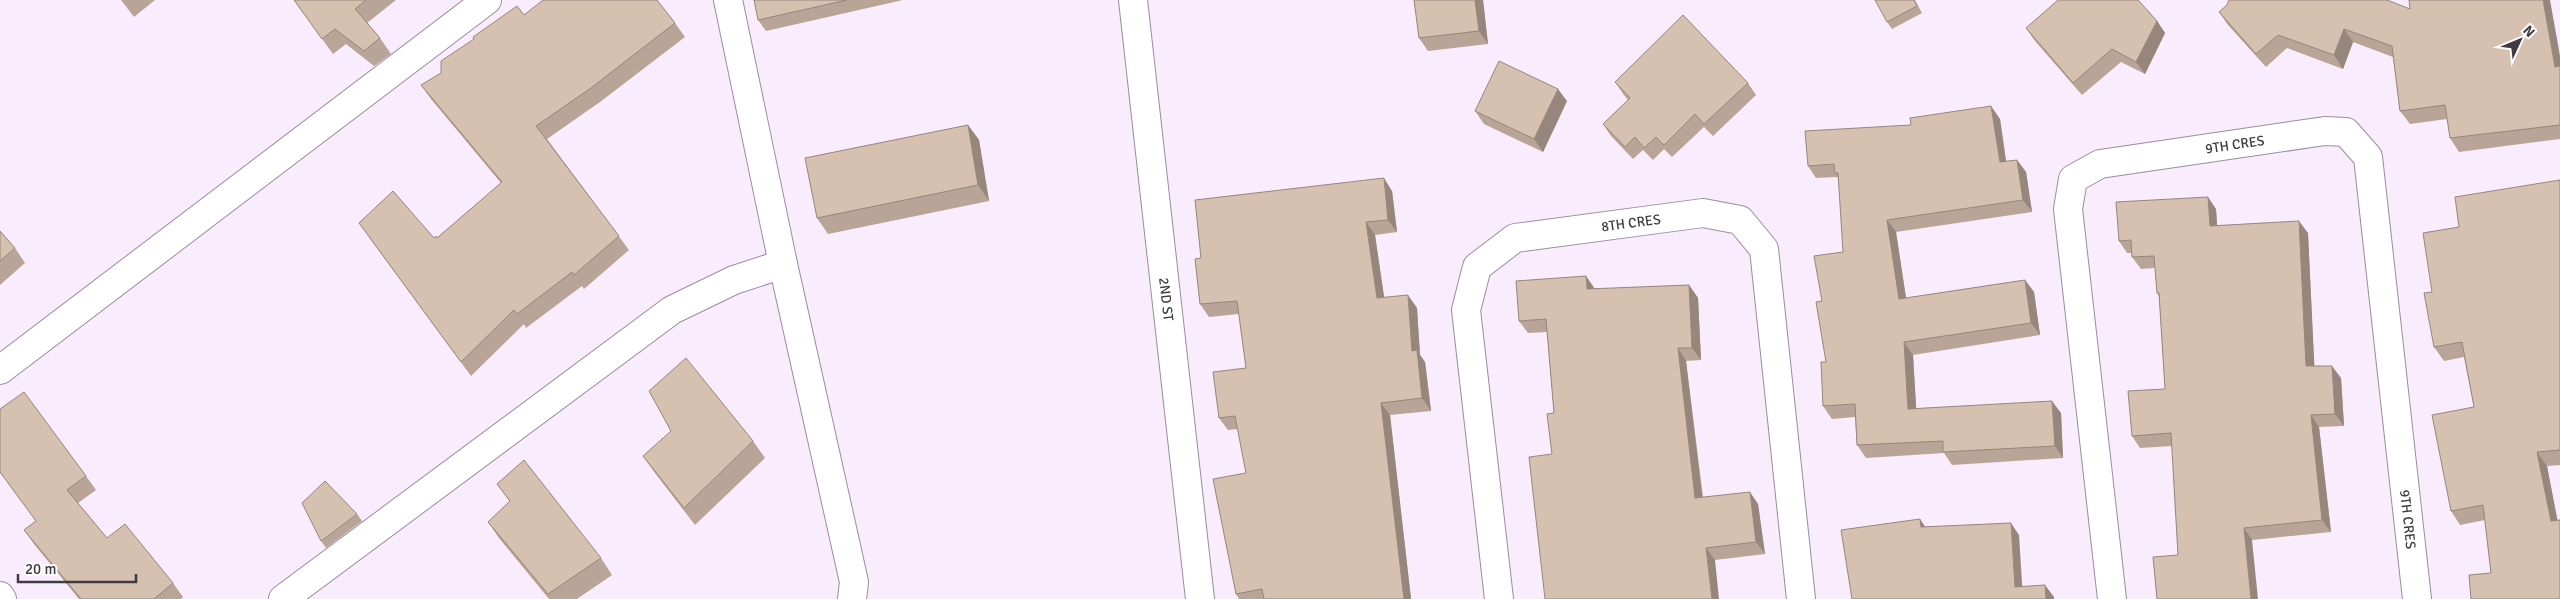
<svg xmlns="http://www.w3.org/2000/svg" width="2560" height="599" viewBox="0 0 2560 599" font-family="Signika,sans-serif">
  <style>
    .lines { fill: none; stroke-linecap: round; stroke-linejoin: round }
    .minor-casing { stroke: #9b8c9f; stroke-width: 30 }
    .minor { stroke: #fff; stroke-width: 28 }
    .wall { fill: #b8a597 }
    .shaded-wall { fill: #96867b }
    .building { fill: #d6c0b0; stroke: #96867b }
    .labels { text-anchor: middle; stroke-width: 5; stroke-linejoin: round; paint-order: stroke }
    .street-label { font-size: 14px; fill: #403a42; stroke: #fefefe }
  </style>
  <rect width="100%" height="100%" fill="#f9ecfd"/>
  <g class="lines">
    <g class="minor-casing">
      <g id="minor">
        <path d="M728,0L783,264L854,582L852,599"/>
        <path id="s1" d="M1133,0L1200,599"/>
        <path d="M0,370L487,0"/>
        <path d="M0,596L2,599"/>
        <path d="M283,599L672,310L734,280L783,264"/>
        <path id="s2" d="M1499,599L1466,310L1477,267L1515,238L1703,213L1740,220L1764,249L1801,599"/>
        <path id="s3" d="M2112,599L2068,209L2073,179L2100,164L2325,131L2346,132L2368,157L2417,599"/>
      </g>
    </g>
    <use href="#minor" class="minor"/>
  </g>
  <path class="wall" d="M121,0H155L134,17Z
    M294,0H396L367,23L380,38L391,54L374,66L346,44L333,54Z
    M754,0H903L766,31L758,20Z
    M1414,0H1483L1488,44L1428,51L1419,38Z
    M1915,0L1922,13L1892,29L1887,22Z
    M2227,5L2410,9L2560,56V139L2459,152L2450,138L2447,119L2410,124L2400,111L2393,57L2353,42L2343,69L2287,48L2266,67L2228,25L2219,12Z
    M524,15L675,23L685,37L600,102L547,139L629,250L584,289L582,286L526,328L524,324L471,376L369,237L437,238L501,183L431,99L421,85L441,73Z
    M2157,21L2165,33L2145,74L2121,62L2082,95L2035,41L2026,28Z
    M1615,82L1748,83L1756,95L1713,136L1704,127L1672,157L1664,149L1653,160L1643,150L1633,159L1611,136L1603,124L1628,100L1624,95Z
    M1567,101L1543,152L1484,124L1475,111Z
    M2000,119L2006,161L2017,160L2026,172L2032,212L1896,232L1906,298L2025,280L2034,292L2040,335L1913,355L1916,409L2061,413L2063,458L1952,465L1944,453L1866,458L1857,445L1855,417L1832,419L1823,406L1826,362L1822,301L1843,252L1839,179L1837,177L1816,178L1808,166L1911,125Z
    M968,125L979,140L989,201L828,234L817,218Z
    M2560,180V465L2547,466L2557,520L2491,573L2485,520L2460,525L2451,511L2474,407L2464,357L2444,361L2434,347L2432,292L2459,227Z
    M1392,191L1397,232L1375,235L1384,297L1417,308L1420,355L1425,362L1431,411L1390,415L1411,599H1239L1236,594L1246,473L1238,429L1228,430L1219,418L1246,368L1239,314L1209,317L1200,304L1201,258Z
    M2216,209L2217,226L2308,233L2314,366L2341,378L2344,426L2319,427L2331,532L2252,540L2178,555L2172,446L2140,448L2132,436L2165,389L2159,297L2157,293L2155,268L2141,269L2132,257V253H2127L2119,241Z
    M0,231L15,248L25,263L0,285Z
    M1689,285L1698,298L1701,360L1686,361L1703,497L1758,504L1765,554L1715,560L1552,454L1554,413L1547,332L1528,333L1519,321L1595,289Z
    M753,441L765,458L695,525L655,473L643,456Z
    M0,472L86,476L96,490L78,503L107,538L173,583L183,597L181,599H79L34,544L24,530L36,521Z
    M497,484L601,558L612,575L577,599H549L499,538L488,522L510,502Z
    M357,514L362,521L326,548L321,541Z"/>
  <path class="shaded-wall" d="M1475,0H1483L1488,44L1479,31Z
    M2543,0H2550L2560,56V74L2555,67Z
    M2157,21L2165,33L2145,74L2136,62Z
    M2344,29L2353,42L2343,69L2334,55Z
    M1558,89L1567,101L1543,152L1534,139Z
    M1991,106L2000,119L2008,175L2000,162Z
    M968,125L979,140L989,201L978,185Z
    M2017,160L2026,172L2032,212L2023,200Z
    M1384,178L1392,191L1397,232L1388,220Z
    M2208,197L2216,209L2218,238L2210,226Z
    M1887,220L1896,232L1908,311L1899,299Z
    M2299,221L2308,233L2315,378L2306,366Z
    M1366,222L1375,235L1386,310L1377,298Z
    M1586,276L1595,289H1587Z
    M2025,280L2034,292L2040,335L2031,323Z
    M1689,285L1698,298L1701,360L1692,348Z
    M1408,295L1417,308L1420,355L1425,362L1431,411L1422,398L1412,351Z
    M1904,342L1913,355L1917,421L1908,409Z
    M1678,348L1686,361L1704,511L1695,498Z
    M2332,366L2341,378L2344,426L2335,414Z
    M2052,401L2061,413L2063,458L2055,446Z
    M1381,403L1390,415L1411,599H1404Z
    M2311,415L2319,427L2331,532L2322,520Z
    M2537,452L2547,466L2560,533L2551,521Z
    M1750,492L1758,504L1765,554L1756,542Z
    M1920,519L1928,531L1921,527Z
    M2011,523L2019,535L2023,599L2015,587Z
    M2244,528L2252,540L2258,599H2251Z
    M1706,548L1715,560L1719,599H1712Z
    M2045,585L2054,597V599H2046Z"/>
  <path class="building" d="M294,0H366L355,9L380,38L364,51L335,29L322,39Z
    M543,0H657L675,23L591,88L536,126L619,236L574,275L572,272L517,314L514,310L461,362L359,223L393,191L434,238L436,236L437,238L502,182L421,85L441,73V61L474,39L473,37L517,6L524,15Z
    M754,0H847L758,20Z
    M1414,0H1475L1479,31L1419,38Z
    M1875,0H1914L1917,6L1887,22Z
    M2058,0H2138L2157,21L2136,62L2112,49L2073,83L2026,28Z
    M2229,0H2387L2410,9L2409,0H2543L2555,67L2560,66V125L2450,138L2445,105L2400,111L2392,46L2344,29L2334,55L2278,35L2256,54L2219,12L2227,5Z
    M1683,15L1748,83L1704,124L1695,114L1664,145L1656,137L1644,148L1635,137L1625,147L1603,124L1630,98L1615,82Z
    M1499,61L1558,89L1534,139L1475,111Z
    M1991,106L2000,162L2017,160L2023,200L1887,220L1899,299L2025,280L2031,323L1904,342L1908,409L2052,401L2055,446L1943,452V441L1857,445L1855,404L1823,406L1821,362H1826L1816,302L1822,301L1814,256L1843,252L1838,173H1835L1834,164L1808,166L1805,131L1911,125L1910,118Z
    M968,125L978,185L817,218L805,158Z
    M1384,178L1388,220L1366,222L1377,298L1408,295L1412,351L1417,350L1422,398L1381,403L1404,599H1264L1262,589L1236,594L1213,479L1246,473L1235,416L1219,418L1213,372L1246,368L1237,301L1200,304L1195,259L1201,258L1195,200Z
    M2560,180V450L2537,452L2551,521L2560,520V599H2471L2469,575L2491,573L2483,505L2451,511L2432,415L2474,407L2462,342L2434,347L2424,293L2432,292L2423,233L2459,227L2455,197Z
    M2208,197L2210,226L2299,221L2306,366H2332L2335,414L2311,415L2322,520L2244,528L2251,599H2157L2153,557L2178,555L2171,433L2132,436L2128,391L2165,389L2159,293H2157L2154,256L2132,257L2131,240L2119,241L2116,202Z
    M0,231L15,248L0,261Z
    M1586,276L1587,289L1689,285L1692,348H1678L1695,498L1750,492L1756,542L1706,548L1712,599H1545L1529,457L1552,454L1547,414L1554,413L1546,319L1519,321L1516,281Z
    M686,358L753,441L684,508L643,456L671,431L649,391Z
    M24,392L86,476L67,490L107,538L125,524L173,583L154,599H81L24,530L36,521L0,472V409Z
    M524,460L601,558L548,594L488,522L510,501L497,484Z
    M325,481L357,514L321,541L302,503Z
    M1920,519L1921,527L2011,523L2015,587L2045,585L2046,599H1852L1841,530Z"/>
  <g class="labels">
    <g class="street-label">
      <text dy="5" stroke="none"><textPath href="#s3" startOffset="590">9TH CRES</textPath></text>
      <text dy="5" stroke="none"><textPath href="#s2" startOffset="500">8TH CRES</textPath></text>
      <text dy="5" stroke="none"><textPath href="#s1" startOffset="301">2ND ST</textPath></text>
      <text dy="5" stroke="none"><textPath href="#s3" startOffset="1100">9TH CRES</textPath></text>
    </g>
  </g>
  <g transform="translate(2520 40) rotate(46)" stroke="#fefefe" stroke-width="4" paint-order="stroke">
  <path d="M0-4L9 19L0 12L-9 19Z" fill="#403a42"/>
  <text y="-8" font-size="14" font-weight="bold" text-anchor="middle" fill="#403a42">N</text>
  </g>
  <path d="M18 574v8h118v-8" fill="none" stroke="#403a42" stroke-width="2.5"/>
  <text x="25" y="574" font-size="15" fill="#403a42" stroke="#fefefe" stroke-width="4" paint-order="stroke">20 m</text>
</svg>
